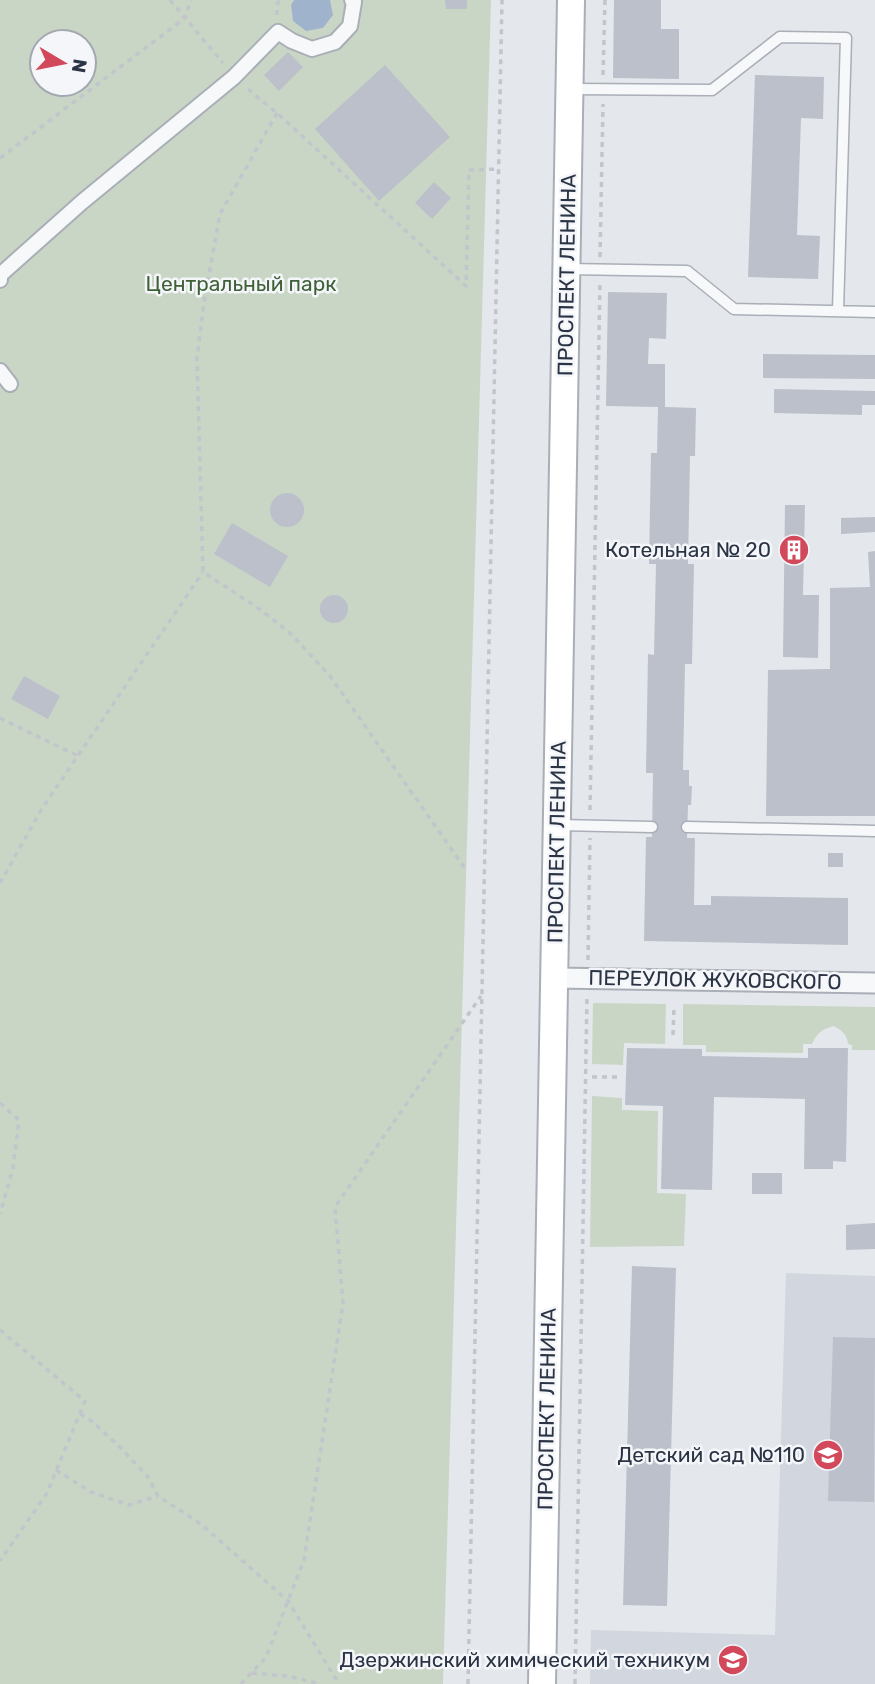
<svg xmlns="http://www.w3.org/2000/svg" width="875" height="1684" viewBox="0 0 875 1684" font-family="Rubik,sans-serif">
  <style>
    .built { fill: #d2d6de }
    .green { fill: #c9d6c5; fill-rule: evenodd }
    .water { fill: #9fb4cc }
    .building { fill: #bbc0ca }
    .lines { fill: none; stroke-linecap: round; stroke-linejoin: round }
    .service-casing { stroke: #a9aeb7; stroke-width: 13 }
    .pedestrian-casing { stroke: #a9aeb7; stroke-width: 18 }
    .minor-casing { stroke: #a9aeb7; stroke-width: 23 }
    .secondary-casing { stroke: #a9aeb7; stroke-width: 30 }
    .path { stroke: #c2c5cb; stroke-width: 3.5; stroke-dasharray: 5 5; stroke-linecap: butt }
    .service { stroke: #f7f8fa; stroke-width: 10 }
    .pedestrian { stroke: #f7f8fa; stroke-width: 14 }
    .minor { stroke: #f7f8fa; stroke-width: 19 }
    .secondary { stroke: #fff; stroke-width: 26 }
    .labels { text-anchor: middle; stroke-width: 5; stroke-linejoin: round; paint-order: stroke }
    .street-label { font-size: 21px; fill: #2b3445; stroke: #f4f6f9 }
    .park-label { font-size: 21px; fill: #3f6138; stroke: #f4f6f9 }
    .poi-label { font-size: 21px; fill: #2b3445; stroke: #f4f6f9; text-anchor: end }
  </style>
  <rect width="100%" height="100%" fill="#e4e7ec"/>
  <path class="built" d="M786,1273L875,1276V1684H590L591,1630L775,1635Z"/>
  <path class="green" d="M0,0H491L443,1684H0ZM42,42H84V84H42Z
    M593,1003L666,1004L665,1044L624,1043L623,1065L592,1064Z
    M683,1004L875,1007V1050H852V1045L848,1044C847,1034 842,1031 834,1026C822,1029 817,1033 812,1044H803V1053L706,1052V1045H683Z
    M592,1096L622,1098V1110L658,1111L657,1193L686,1194L684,1246L590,1247Z"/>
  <path class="water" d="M294,0H330L333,15L323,28L306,31L293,21L291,5Z"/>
  <path class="building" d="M445,0H467V9H446Z
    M614,0H661V29H679V79L613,78Z
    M288,52L303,67L279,91L264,75Z
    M385,65L450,137L379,201L315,129Z
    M755,75L824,77L823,119L801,118L797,235L820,236L818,279L748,277Z
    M434,182L451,198L432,219L415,203Z
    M608,292L667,293L666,339L649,338L648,364H665V407L696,408L695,456H690L688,564H694L692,664H685L683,770H689V786H692L691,805H688L687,838H695L694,905H711V896L848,898V945L644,941L646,837H652L653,773H646L648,654L654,655L656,564H649L651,453H657L658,407L606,406Z
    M763,354L875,355V379L763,378Z
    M774,389L875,391V405H862V415L774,413Z
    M270 510a17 17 0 1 1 34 0a17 17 0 1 1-34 0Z
    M785,505H805L803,595H819L818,658L783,657Z
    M875,517V532L841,534V518Z
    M232,523L288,556L270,587L214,554Z
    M875,551V816H766L768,670L830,669V588L870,587L868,552Z
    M320 609a14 14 0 1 1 28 0a14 14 0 1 1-28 0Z
    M24,676L60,696L48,719L11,699Z
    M828,853H843V867H828Z
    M627,1048L702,1049V1056L808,1058V1048H848L846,1162L833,1161V1169H804L805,1099L714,1097L712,1190L661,1189L663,1106L625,1105Z
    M752,1173H782V1194H752Z
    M875,1223V1249L846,1250V1225Z
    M632,1266L676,1268L667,1606L623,1605Z
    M833,1337L875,1338L874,1502L828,1501Z"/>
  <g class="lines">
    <g class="service-casing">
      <path id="service" d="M571,89L712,90L780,37L846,38L838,311
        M567,269L687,271L734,309L875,312
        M558,825L652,827
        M687,827L875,831"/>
    </g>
    <g class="pedestrian-casing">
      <path id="pedestrian" d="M0,280V275L82,202L234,77L278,32L292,41L312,49L335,42L350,26L354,2L352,0
        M0,371L10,384"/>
    </g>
    <g class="minor-casing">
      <path id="minor" d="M555,978L875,983"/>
    </g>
    <g class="secondary-casing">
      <path id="secondary" d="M542,1684L571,0"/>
    </g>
    <path class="path" d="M170,0L223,63
      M277,15V5L279,0
      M603,75L605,0
      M248,89L277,113L466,286L469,170L499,169
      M277,113L220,214L204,302L197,358L203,572L261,610L291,634L330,676L466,870
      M0,158L185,18L191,0
      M600,257L603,104
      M0,718L78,756
      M590,810L600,282
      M0,883L41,810L203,572
      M588,960L590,838
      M673,1035L674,1007
      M592,1077H622
      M0,1103L19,1120L13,1168L0,1214
      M0,1330L85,1401L47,1493L0,1561
      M80,1414L88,1418L118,1445L148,1477L158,1496L201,1524L288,1601L339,1684
      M56,1470L91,1492L129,1505L158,1496
      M252,1673L287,1676L321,1684
      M241,1684L266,1657L304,1560L343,1303L335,1207L481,996
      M468,1684L502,0
      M575,1684L587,996"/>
    <use href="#service" class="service"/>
    <use href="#pedestrian" class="pedestrian"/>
    <use href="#minor" class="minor"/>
    <use href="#secondary" class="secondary"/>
  </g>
  <defs>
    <g id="building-disc" transform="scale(1.575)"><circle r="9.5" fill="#d1495b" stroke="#f4f6f9"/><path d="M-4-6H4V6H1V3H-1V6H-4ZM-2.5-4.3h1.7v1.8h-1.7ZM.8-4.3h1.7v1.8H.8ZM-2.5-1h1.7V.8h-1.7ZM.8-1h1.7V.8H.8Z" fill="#fff"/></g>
    <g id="school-disc" transform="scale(1.575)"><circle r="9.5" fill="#d1495b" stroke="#f4f6f9"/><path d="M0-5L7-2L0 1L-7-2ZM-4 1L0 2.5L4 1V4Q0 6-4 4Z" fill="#fff"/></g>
    <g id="university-disc" transform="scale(1.575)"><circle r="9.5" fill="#d1495b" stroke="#f4f6f9"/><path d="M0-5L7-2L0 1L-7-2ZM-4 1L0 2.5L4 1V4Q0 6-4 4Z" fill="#fff"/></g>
  </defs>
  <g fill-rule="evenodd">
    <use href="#building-disc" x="794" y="550"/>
    <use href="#school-disc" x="828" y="1455"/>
    <use href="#university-disc" x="733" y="1660"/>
  </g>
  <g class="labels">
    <g class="street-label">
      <text transform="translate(567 275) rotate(-89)" y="7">ПРОСПЕКТ ЛЕНИНА</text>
      <text transform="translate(557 842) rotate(-89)" y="7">ПРОСПЕКТ ЛЕНИНА</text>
      <text transform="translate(715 980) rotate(1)" y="7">ПЕРЕУЛОК ЖУКОВСКОГО</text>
      <text transform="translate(547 1409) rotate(-89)" y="7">ПРОСПЕКТ ЛЕНИНА</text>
    </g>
    <g class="park-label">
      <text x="241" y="291">Центральный парк</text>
    </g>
    <g class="poi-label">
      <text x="771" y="557">Котельная № 20</text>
      <text x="805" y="1462">Детский сад №110</text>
      <text x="710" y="1667">Дзержинский химический техникум</text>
    </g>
  </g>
  <g transform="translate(63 63) rotate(100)"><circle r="33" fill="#f4f6f9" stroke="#a4a8b1" stroke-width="2"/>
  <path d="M0-5L12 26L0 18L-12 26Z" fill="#d1495b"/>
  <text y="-10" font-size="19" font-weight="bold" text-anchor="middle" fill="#2b3445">N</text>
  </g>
</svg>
